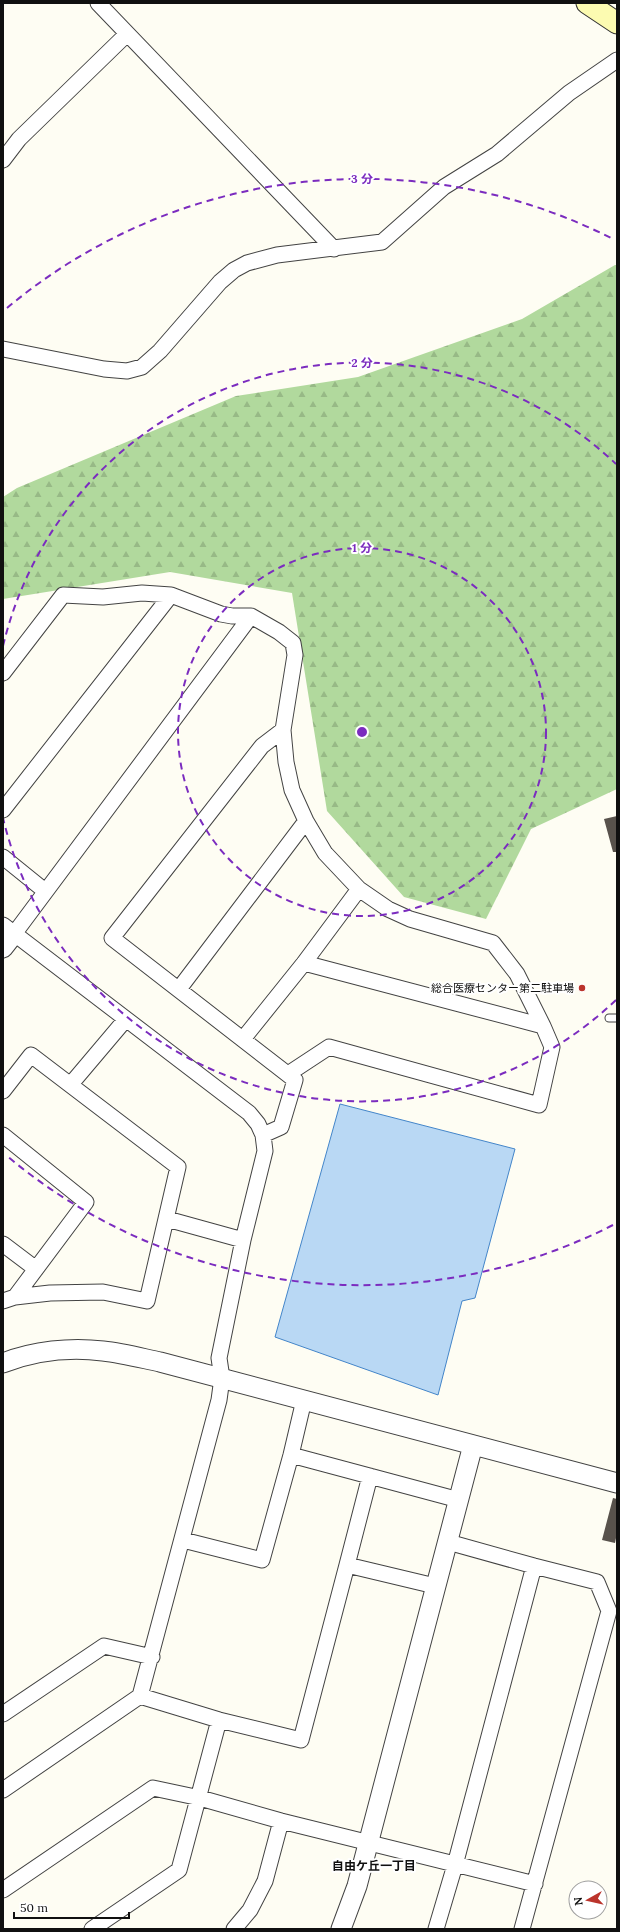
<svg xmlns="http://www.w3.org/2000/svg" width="620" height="1932" viewBox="0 0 620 1932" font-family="Lora,'Noto Sans JP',serif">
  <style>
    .forest { fill: url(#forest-firs) }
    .water { fill: #b9d8f4; stroke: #4385c9 }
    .building { fill: #58524c }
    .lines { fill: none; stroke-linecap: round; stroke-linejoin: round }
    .service-casing { stroke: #434343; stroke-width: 9 }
    .minor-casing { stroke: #434343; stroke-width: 17 }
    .tertiary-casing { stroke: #434343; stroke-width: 21 }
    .secondary-casing { stroke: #323232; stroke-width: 23 }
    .service { stroke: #fff; stroke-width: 7 }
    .minor { stroke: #fff; stroke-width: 15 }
    .tertiary { stroke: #fff; stroke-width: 19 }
    .secondary { stroke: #fcfbb1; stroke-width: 21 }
    .ring { fill: none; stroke: #7b2cbf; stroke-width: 2; stroke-dasharray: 7 5 }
    .poi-dot { fill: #bb342c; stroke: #fff; stroke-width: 1.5 }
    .labels { text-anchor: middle; stroke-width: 4; stroke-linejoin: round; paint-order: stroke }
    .poi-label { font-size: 11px; fill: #101010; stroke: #fff; text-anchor: end }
    .neighbourhood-label { font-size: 12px; font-weight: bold; fill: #101010; stroke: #fff }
    .centre { fill: #7b2cbf; stroke: #fff; stroke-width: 2 }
    .ring-label { font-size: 12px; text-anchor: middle; font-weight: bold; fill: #7b2cbf; stroke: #fff; stroke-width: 4; stroke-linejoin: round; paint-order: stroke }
  </style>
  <defs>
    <pattern id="forest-firs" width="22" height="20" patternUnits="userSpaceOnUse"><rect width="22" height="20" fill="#b1d99d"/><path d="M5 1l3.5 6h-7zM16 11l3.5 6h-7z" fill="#97b986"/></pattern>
  </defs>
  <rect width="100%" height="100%" fill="#fefdf3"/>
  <path class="forest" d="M615,265H617V789L531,829L486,919L404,897L327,811L292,593L170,572L3,599V497L17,488L236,396L358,377L522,319Z"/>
  <path class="water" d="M340,1104L515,1149L475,1298L462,1301L438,1395L275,1337Z"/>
  <path class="building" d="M617,816V852H613L604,819Z
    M613,1498L617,1499V1533L615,1543L602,1540Z"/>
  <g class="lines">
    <g class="service-casing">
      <path id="service" d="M609,1018H617"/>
    </g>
    <g class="minor-casing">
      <path id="minor" d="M98,3L334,249
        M3,160L19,139L127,34
        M3,349L104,369L127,371L142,367L160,351L220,282L234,270L247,263L277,255L382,242L444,187L497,154L569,93L617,60
        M3,673L63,595L103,597L142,593L171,595L221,614L232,616H251L279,632L293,643L295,655L283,730L286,762L292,790L306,821L325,853L359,889L388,909L410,919L493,943L517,974L543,1026L552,1047L539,1105L329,1047L288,1074
        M3,810L171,595
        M3,857L45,891
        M3,925L249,1113L258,1124L263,1135L265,1151L243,1240L219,1358L222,1378L219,1400L140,1696L3,1790
        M14,934L251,616
        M304,963L543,1026
        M179,989L306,821
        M243,1039L304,963L359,889
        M71,1084L126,1019
        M3,1091L31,1055L178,1167L147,1301L103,1292L50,1293L15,1297L3,1301
        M3,1135L86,1202L15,1297
        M263,1135L281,1127L295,1080L112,938L262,746L283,730
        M167,1219L243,1240
        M3,1244L36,1269
        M291,1455L459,1500
        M183,1540L262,1560L291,1455L304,1400
        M448,1542L534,1566L597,1582L609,1611L522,1929
        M347,1565L370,1476
        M140,1696L219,1720L301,1740L347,1565L435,1586
        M3,1714L104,1646L152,1657
        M3,1890L153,1788L200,1798L281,1821L535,1884
        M92,1929L179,1870L219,1720
        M234,1929L250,1910L265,1881L281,1821
        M436,1929L455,1865L534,1566"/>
    </g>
    <g class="tertiary-casing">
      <path id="tertiary" d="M3,948L14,934
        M3,1363C34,1351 70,1347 103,1351C122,1353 141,1358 160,1362L617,1483
        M341,1929L357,1886L473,1445"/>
    </g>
    <g class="secondary-casing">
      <path id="secondary" d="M587,3L617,23"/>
    </g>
    <use href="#service" class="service"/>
    <use href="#minor" class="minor"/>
    <use href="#tertiary" class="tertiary"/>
    <use href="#secondary" class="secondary"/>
  </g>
  <g class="ring">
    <circle cx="362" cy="732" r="184"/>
    <path d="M616 1000A369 369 0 0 1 3 818M3 646A369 369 0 0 1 616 464"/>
    <path d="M613 1225A553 553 0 0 1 7 1156M7 308A553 553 0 0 1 613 239"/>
  </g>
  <circle class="poi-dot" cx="582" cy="988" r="4"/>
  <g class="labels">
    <g class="poi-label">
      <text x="574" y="992">総合医療センター第二駐車場</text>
    </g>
    <g class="neighbourhood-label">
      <text x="374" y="1870">自由ケ丘一丁目</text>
    </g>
  </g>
  <circle cx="362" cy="732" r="6" class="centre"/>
  <g class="ring-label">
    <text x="362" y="183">3 分</text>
    <text x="362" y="367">2 分</text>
    <text x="362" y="552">1 分</text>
  </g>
  <rect width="620" height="1932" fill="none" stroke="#101010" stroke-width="8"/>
  <g transform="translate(588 1900) rotate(262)"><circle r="19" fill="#ffffff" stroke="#9f9f9f"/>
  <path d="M0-3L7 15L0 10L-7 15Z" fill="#bb342c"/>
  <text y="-6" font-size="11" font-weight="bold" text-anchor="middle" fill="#101010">N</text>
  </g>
  <path d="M14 1912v6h115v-6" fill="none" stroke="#101010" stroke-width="2"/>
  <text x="20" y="1912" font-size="12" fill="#101010" stroke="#ffffff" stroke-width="3" paint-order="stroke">50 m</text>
</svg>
